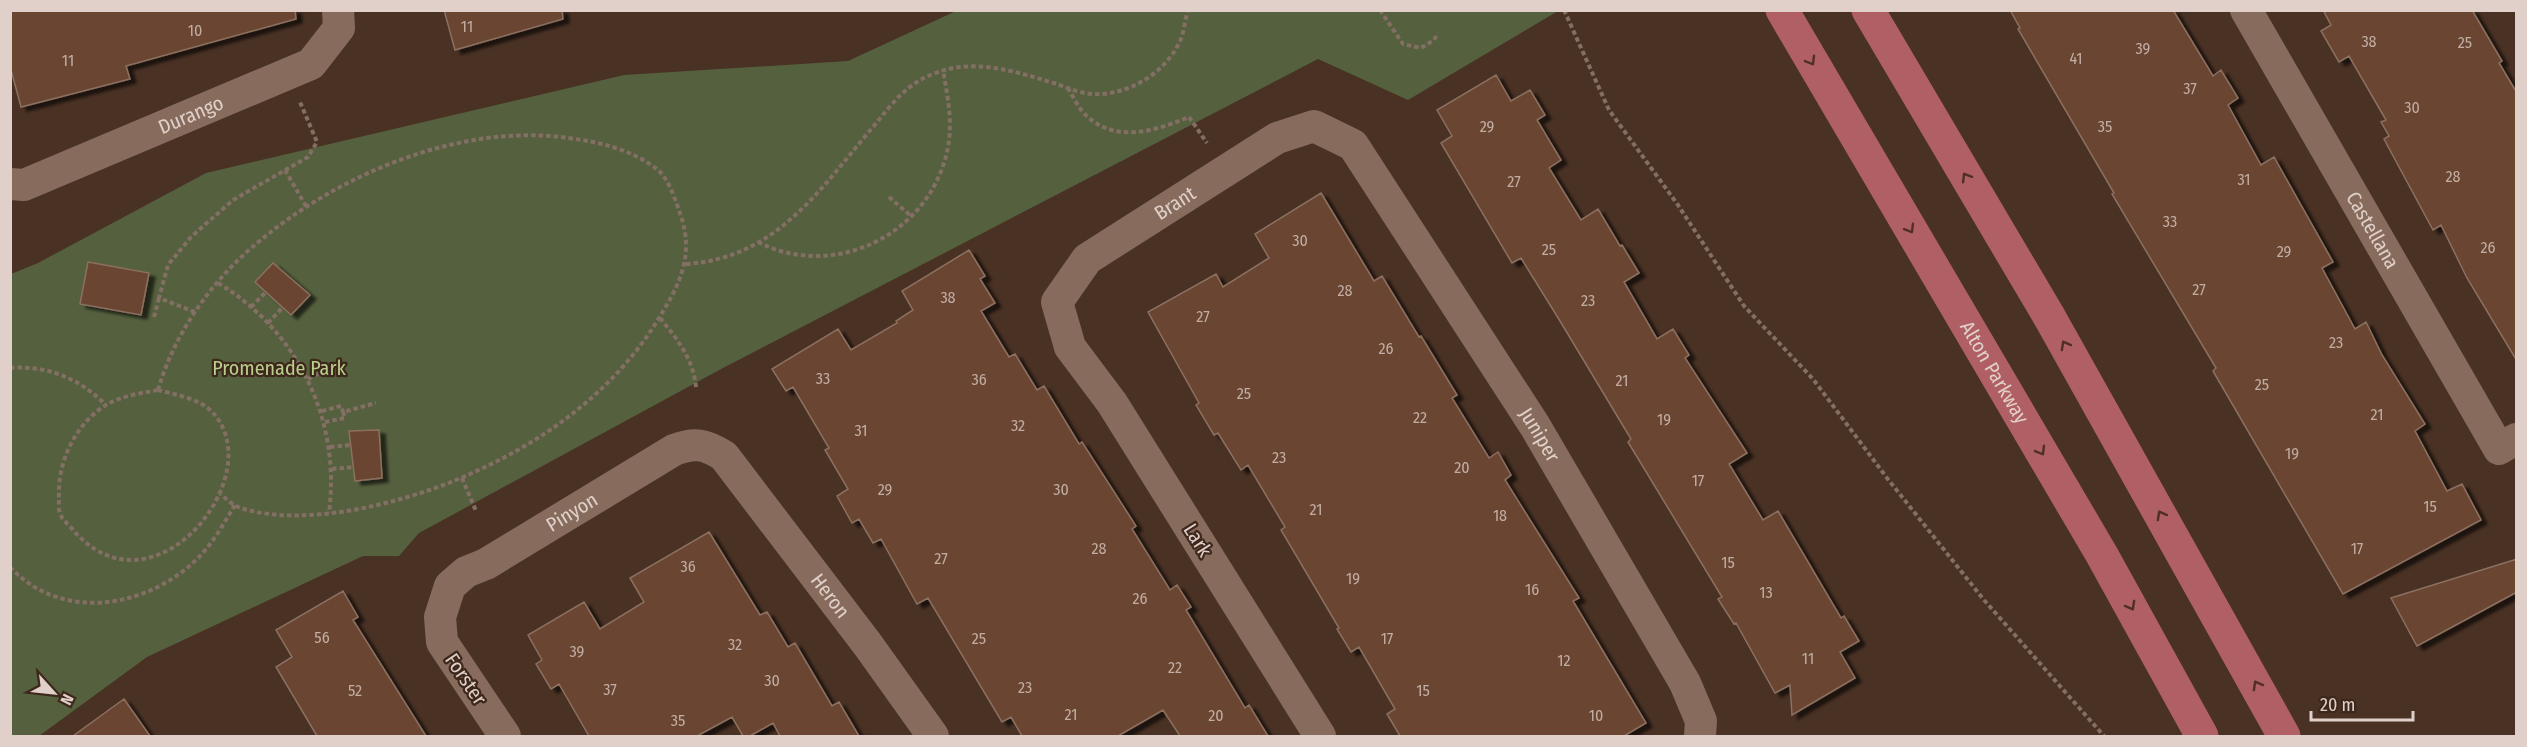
<svg xmlns="http://www.w3.org/2000/svg" width="2527" height="747" viewBox="0 0 2527 747" font-family="'Fira Sans Condensed',sans-serif">
  <style>
    .green { fill: #55603e }
    .building { fill: #694531; stroke: #8c7061; stroke-width: 1.5; filter: url(#shadow) }
    .lines { fill: none; stroke-linecap: round; stroke-linejoin: round }
    .path { stroke: #846f64; stroke-width: 4; stroke-dasharray: 4.5 3; stroke-linecap: butt }
    .street { stroke: #876c5d; stroke-width: 32 }
    .primary { stroke: #b05f64; stroke-width: 33 }
    .oneway { stroke: #4f2f26 }
    .labels { text-anchor: middle; stroke-width: 4.5; stroke-linejoin: round; paint-order: stroke }
    .number-label { font-size: 16px; fill: #c2ada3 }
    .street-label { font-size: 20px; fill: #e0d0c9; stroke: #3e271b }
    .park-label { font-size: 20px; fill: #b9ce8d; stroke: #3e271b }
  </style>
  <defs>
    <filter id="shadow"><feDropShadow dx="6" dy="4" stdDeviation="1.5" flood-color="#0009"/></filter>
  </defs>
  <rect width="100%" height="100%" fill="#493124"/>
  <path class="green" d="M956,11H1558L1408,100L1318,59L723,368L419,533L399,556H363L147,657L39,736H11V274L38,263L206,173L624,75L848,61Z"/>
  <path class="building" d="M10,10H295L296,19L126,66L130,79L21,107L10,66Z
    M444,10H562L563,19L455,50Z
    M2010,10H2173L2213,76L2221,70L2238,98L2228,105L2261,165L2274,157L2333,262L2322,268L2355,329L2366,322L2382,355L2425,424L2415,431L2447,491L2462,484L2481,520L2343,594L2213,371L2216,368L2112,194L2114,193L2018,29L2020,28Z
    M2323,10H2472L2502,61L2499,63L2517,93V361L2467,278L2441,225L2433,230L2384,139L2389,136L2381,122L2386,120L2349,56L2339,62L2321,31L2331,25Z
    M1496,75L1511,101L1530,90L1545,115L1537,120L1561,160L1549,168L1581,220L1598,209L1620,246L1622,245L1639,273L1624,282L1657,339L1673,329L1689,355L1685,358L1747,453L1729,464L1763,520L1778,511L1841,618L1844,616L1859,641L1840,652L1855,678L1792,715L1790,685L1775,693L1736,623L1734,624L1718,599L1722,597L1628,442L1631,439L1560,321L1521,258L1512,263L1441,143L1452,136L1437,110Z
    M1321,193L1374,281L1382,276L1419,337L1421,336L1457,395L1452,398L1489,458L1498,452L1511,475L1505,480L1579,598L1573,601L1646,723L1624,736H1400L1387,714L1395,709L1359,647L1351,652L1337,629L1339,628L1281,530L1285,527L1248,465L1241,470L1218,433L1214,435L1196,405L1199,403L1148,312L1216,274L1223,287L1269,258L1255,234Z
    M969,250L985,276L980,279L995,303L981,311L1009,357L1015,354L1037,390L1044,386L1079,444L1082,442L1136,526L1132,529L1170,590L1177,585L1191,607L1186,610L1245,708L1249,705L1268,736H1180L1163,710L1118,736H1022L1011,717L1002,722L928,598L917,604L881,539L873,543L859,519L852,523L837,496L848,489L825,450L829,448L793,387L786,391L772,369L838,329L851,350L897,323L896,321L913,310L902,291Z
    M88,262L149,273L141,315L80,304Z
    M273,263L310,295L291,315L255,282Z
    M379,430L382,478L355,481L349,431Z
    M709,532L760,615L767,612L788,647L795,643L832,706L839,702L859,736H780L773,723L750,736H743L732,717L697,736H589L559,684L551,689L536,664L542,660L528,635L584,602L600,629L644,602L630,578Z
    M2517,559V592L2417,646L2391,598Z
    M343,591L358,617L353,620L426,736H317L276,667L292,657L276,630Z
    M124,699L150,736H73Z"/>
  <g class="lines">
    <path class="path" d="M1380,10L1403,44L1421,48L1434,40L1438,33
      M1564,10L1609,110L1678,205L1744,306L1813,379L1887,478L1984,600L2104,736
      M1068,88C1072,95 1077,105 1083,112C1113,145 1155,131 1189,117L1207,143
      M285,170L307,208
      M889,197L911,216
      M758,242C832,280 925,237 946,156C954,126 948,99 943,70
      M686,264C777,258 820,189 873,127C891,105 906,84 933,74C974,57 1017,72 1057,84C1067,88 1080,93 1092,94C1127,96 1165,74 1180,41C1184,32 1185,20 1188,10
      M218,283C298,331 341,420 329,513
      M251,307L266,292
      M195,312L159,298L168,265L191,237L233,200L308,157L317,142L300,102
      M154,317L159,298
      M660,318C677,339 693,358 696,387
      M268,323L283,307
      M10,368C48,365 80,379 106,405
      M308,379L337,364
      M158,390C172,342 199,300 234,264C318,182 456,119 575,139C604,143 634,151 658,170C669,179 676,202 681,216C694,256 680,284 659,318C612,395 538,446 456,480C398,504 303,528 241,508C233,506 227,499 220,494
      M158,390C173,394 196,398 209,409C276,469 155,625 73,530C69,525 64,521 61,516C58,511 59,503 59,498C57,463 75,424 106,405C121,396 141,393 158,390Z
      M322,411L341,406L343,412
      M325,422L345,418L343,412L376,403
      M330,447L351,445
      M332,469L354,467
      M462,478L476,511
      M10,567C62,623 148,608 198,558C213,543 224,523 235,505"/>
    <g class="street">
      <path id="s1" d="M2246,10L2499,449L2516,439"/>
      <path id="s2" d="M10,184L24,185L311,64L339,28L338,10"/>
      <path id="s3" d="M505,736L442,642L440,617L450,586L466,572L486,564L674,450C695,442 705,444 724,456L868,645L933,736"/>
      <path id="s4" d="M1320,736L1112,403L1070,347L1057,302L1087,259L1277,138L1314,126L1353,145L1535,426L1685,683L1701,721L1700,736"/>
    </g>
    <g class="primary">
      <path id="s5" d="M1782,10L2102,555L2202,736"/>
      <path d="M1868,10L2050,318L2284,736"/>
    </g>
  </g>
  <defs><path id="oneway-chevron" d="M-2-3.5L2.5 0L-2 3.5" fill="none" stroke-width="1.6" stroke-linecap="round" stroke-linejoin="round" transform="scale(1.5)"/></defs>
  <g class="oneway">
    <use href="#oneway-chevron" transform="translate(1811 61) rotate(60)"/>
    <use href="#oneway-chevron" transform="translate(1966 177) rotate(-121)"/>
    <use href="#oneway-chevron" transform="translate(1910 229) rotate(59)"/>
    <use href="#oneway-chevron" transform="translate(2065 345) rotate(-119)"/>
    <use href="#oneway-chevron" transform="translate(2041 451) rotate(60)"/>
    <use href="#oneway-chevron" transform="translate(2161 515) rotate(-119)"/>
    <use href="#oneway-chevron" transform="translate(2131 606) rotate(61)"/>
    <use href="#oneway-chevron" transform="translate(2257 685) rotate(-119)"/>
  </g>
  <g class="labels">
    <g class="number-label">
      <text x="467" y="32">11</text>
      <text x="195" y="36">10</text>
      <text x="2369" y="47">38</text>
      <text x="2465" y="48">25</text>
      <text x="2143" y="54">39</text>
      <text x="2076" y="64">41</text>
      <text x="68" y="66">11</text>
      <text x="2190" y="94">37</text>
      <text x="2412" y="113">30</text>
      <text x="1487" y="132">29</text>
      <text x="2105" y="132">35</text>
      <text x="2453" y="182">28</text>
      <text x="2244" y="185">31</text>
      <text x="1514" y="187">27</text>
      <text x="2170" y="227">33</text>
      <text x="1300" y="246">30</text>
      <text x="2488" y="253">26</text>
      <text x="1549" y="255">25</text>
      <text x="2284" y="257">29</text>
      <text x="2199" y="295">27</text>
      <text x="1345" y="296">28</text>
      <text x="948" y="303">38</text>
      <text x="1588" y="306">23</text>
      <text x="1203" y="322">27</text>
      <text x="2336" y="348">23</text>
      <text x="1386" y="354">26</text>
      <text x="823" y="384">33</text>
      <text x="979" y="385">36</text>
      <text x="1622" y="386">21</text>
      <text x="2262" y="390">25</text>
      <text x="1244" y="399">25</text>
      <text x="2377" y="420">21</text>
      <text x="1420" y="423">22</text>
      <text x="1664" y="425">19</text>
      <text x="1018" y="431">32</text>
      <text x="861" y="436">31</text>
      <text x="2292" y="459">19</text>
      <text x="1279" y="463">23</text>
      <text x="1462" y="473">20</text>
      <text x="1698" y="486">17</text>
      <text x="885" y="495">29</text>
      <text x="1061" y="495">30</text>
      <text x="2430" y="512">15</text>
      <text x="1316" y="515">21</text>
      <text x="1500" y="521">18</text>
      <text x="1099" y="554">28</text>
      <text x="2357" y="554">17</text>
      <text x="941" y="564">27</text>
      <text x="1728" y="568">15</text>
      <text x="688" y="572">36</text>
      <text x="1353" y="584">19</text>
      <text x="1532" y="595">16</text>
      <text x="1766" y="598">13</text>
      <text x="1140" y="604">26</text>
      <text x="322" y="643">56</text>
      <text x="979" y="644">25</text>
      <text x="1387" y="644">17</text>
      <text x="735" y="650">32</text>
      <text x="577" y="657">39</text>
      <text x="1808" y="664">11</text>
      <text x="1564" y="666">12</text>
      <text x="1175" y="673">22</text>
      <text x="772" y="686">30</text>
      <text x="1025" y="693">23</text>
      <text x="610" y="695">37</text>
      <text x="355" y="696">52</text>
      <text x="1423" y="696">15</text>
      <text x="1071" y="720">21</text>
      <text x="1216" y="721">20</text>
      <text x="1596" y="721">10</text>
      <text x="678" y="726">35</text>
    </g>
    <g class="street-label">
      <text dy="7" stroke="none"><textPath href="#s2" startOffset="195">Durango</textPath></text>
      <text dy="7" stroke="none"><textPath href="#s4" startOffset="666">Brant</textPath></text>
      <text dy="7" stroke="none"><textPath href="#s1" startOffset="254">Castellana</textPath></text>
      <text dy="7" stroke="none"><textPath href="#s5" startOffset="420">Alton Parkway</textPath></text>
      <text dy="7" stroke="none"><textPath href="#s4" startOffset="1214">Juniper</textPath></text>
      <text dy="7" stroke="none"><textPath href="#s3" startOffset="314">Pinyon</textPath></text>
      <text transform="translate(1198 540) rotate(58)" y="7">Lark</text>
      <text dy="7" stroke="none"><textPath href="#s3" startOffset="662">Heron</textPath></text>
      <text transform="translate(466 679) rotate(56)" y="7">Forster</text>
    </g>
    <g class="park-label">
      <text x="279" y="375">Promenade Park</text>
    </g>
  </g>
  <rect width="2527" height="747" fill="none" stroke="#e0d0c9" stroke-width="24"/>
  <g transform="translate(54 693) rotate(117)" stroke="#3e271b" stroke-width="4.5" paint-order="stroke">
  <path d="M0-4.5L10 22L0 15L-10 22Z" fill="#e0d0c9"/>
  <text y="-9" font-size="16" font-weight="bold" text-anchor="middle" fill="#e0d0c9">N</text>
  </g>
  <path d="M2311 711v9h102v-9" fill="none" stroke="#e0d0c9" stroke-width="3"/>
  <text x="2320" y="711" font-size="18" fill="#e0d0c9" stroke="#3e271b" stroke-width="4.5" paint-order="stroke">20 m</text>
</svg>
